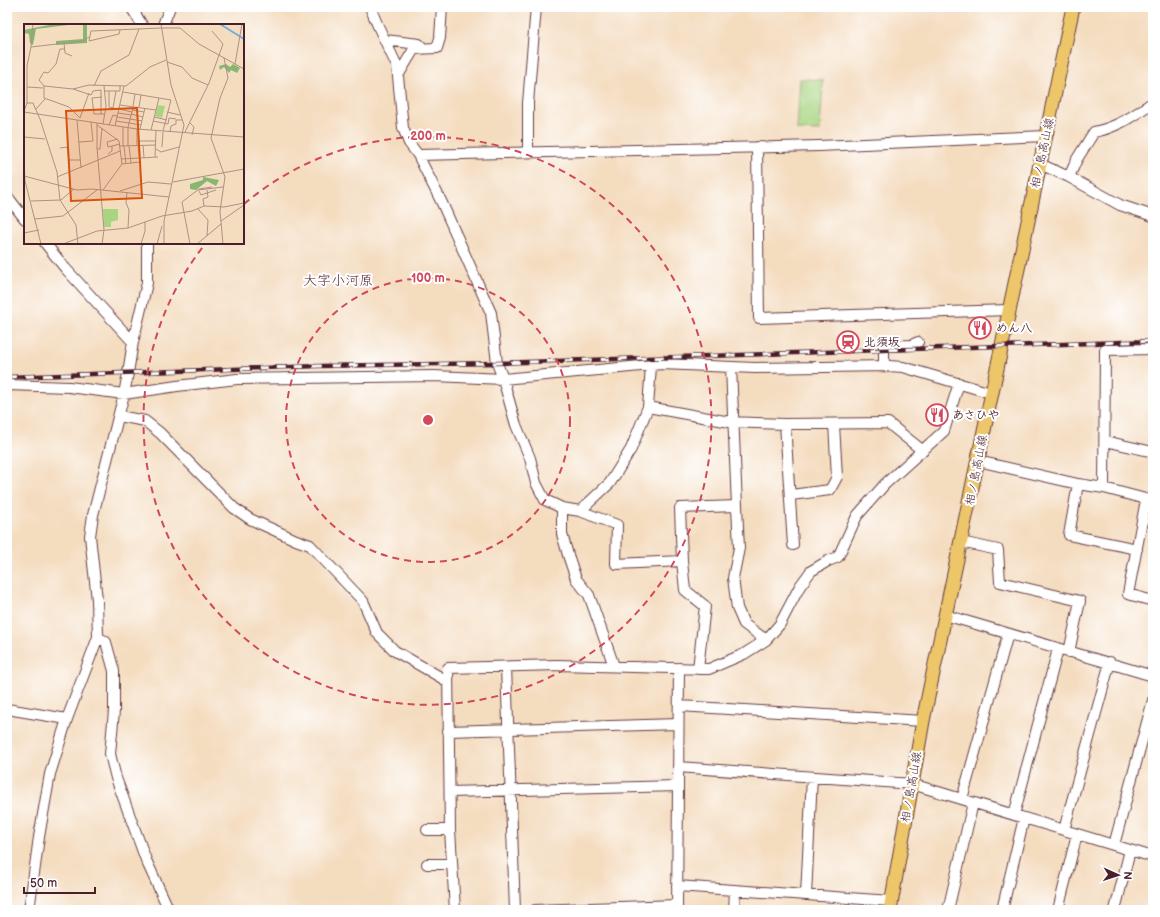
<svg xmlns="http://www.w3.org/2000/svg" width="1160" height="917" viewBox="0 0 1160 917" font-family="'Balsamiq Sans','Klee One',sans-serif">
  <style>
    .pitch { fill: #a9d582; stroke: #7a7a56 }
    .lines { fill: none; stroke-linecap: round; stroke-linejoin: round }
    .minor-casing { stroke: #643b41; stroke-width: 12 }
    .major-casing { stroke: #643b41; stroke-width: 15 }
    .minor { stroke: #fff; stroke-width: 10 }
    .major { stroke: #ecc669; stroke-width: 13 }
    .rail-casing { stroke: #4a1f2b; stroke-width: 4.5 }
    .rail { stroke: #fff; stroke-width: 3; stroke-dasharray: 9; stroke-linecap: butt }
    .ring { fill: none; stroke: #d1495b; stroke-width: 2; stroke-dasharray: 7 5 }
    .labels { text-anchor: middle; stroke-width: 4; stroke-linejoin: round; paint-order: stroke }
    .street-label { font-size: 12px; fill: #4a1f2b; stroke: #fff }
    .poi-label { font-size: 12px; font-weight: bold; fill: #4a1f2b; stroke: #fff; text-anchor: start }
    .quarter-label { font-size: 14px; fill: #4a1f2b; stroke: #fff }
    .inset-river { fill: none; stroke: #70ace2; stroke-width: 2 }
    .inset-road { fill: none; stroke: #b09084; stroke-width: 1 }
    .view { fill: #d8530f; fill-opacity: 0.15; stroke: #d8530f; stroke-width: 2 }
    .inset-edge { fill: none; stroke: #4a1f2b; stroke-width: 2 }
    .centre { fill: #d1495b; stroke: #fff; stroke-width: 2 }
    .ring-label { font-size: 12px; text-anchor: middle; font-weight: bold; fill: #d1495b; stroke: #fff; stroke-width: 4; stroke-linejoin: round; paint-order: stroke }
  </style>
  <rect width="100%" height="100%" fill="#fff"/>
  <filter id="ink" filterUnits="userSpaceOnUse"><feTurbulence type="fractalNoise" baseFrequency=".025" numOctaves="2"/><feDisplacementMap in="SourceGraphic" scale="8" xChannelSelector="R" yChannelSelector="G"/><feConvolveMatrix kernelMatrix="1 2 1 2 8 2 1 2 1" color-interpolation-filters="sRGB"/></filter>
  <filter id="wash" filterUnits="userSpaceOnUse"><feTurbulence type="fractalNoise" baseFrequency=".012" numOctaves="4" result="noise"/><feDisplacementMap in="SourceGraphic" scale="16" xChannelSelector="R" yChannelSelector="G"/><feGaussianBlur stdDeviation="0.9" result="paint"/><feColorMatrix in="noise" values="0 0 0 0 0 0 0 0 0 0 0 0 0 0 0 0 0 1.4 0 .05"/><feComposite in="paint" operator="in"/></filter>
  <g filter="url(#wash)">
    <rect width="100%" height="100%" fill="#f4dcbf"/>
    <path class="pitch" d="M800,79L823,80L820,131L797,130Z"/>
  </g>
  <g filter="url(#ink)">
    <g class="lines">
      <g class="minor-casing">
        <path id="minor" d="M131,7L142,25
          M370,7L378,26L397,66L403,128L409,143L418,155L442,203L491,313L497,363L503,379L516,425L530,458L536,483L545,500L562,508V534L568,555L576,579L589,595L614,666
          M163,25L170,7
          M385,40L419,44L423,48
          M399,74L414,49L437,48L440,38L442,7
          M757,147L759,318L1009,310
          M528,152V103L536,7
          M418,155L819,146L1045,136
          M1040,164L1069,177L1120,205L1153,216
          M1069,177L1077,159L1094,132C1116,128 1135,115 1153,102
          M7,196L25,219
          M45,243L65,268L133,342
          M651,366L648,407L730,422L785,424L888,423L923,451
          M884,366V346L911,345L918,342
          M731,367L737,506
          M7,385L69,387L124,394L177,386L237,379L434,376L503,379L662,364L755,368L889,366L903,367L991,393
          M119,416L145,421L160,433L234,508L250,519L296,540L310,545L363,601L377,633L395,651L447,681
          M785,424L793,545
          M1105,441L1153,452
          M978,461L1078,484L1104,488L1153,501
          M1078,484L1069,535L1137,549
          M1104,488L1105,350L1153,349
          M791,495L830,490L837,477L834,424
          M1146,500L1128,594L1153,601
          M562,508L580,511L610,483L631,449L648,407
          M580,511L617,525L616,564L682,561L685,590L705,606L698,669
          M961,542L998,550L1000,582L1080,601L1069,652
          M682,561L680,508L737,506L739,548L733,578L737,608L744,624L766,640
          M945,615L1153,676
          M98,637L106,642L114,671V711L110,754L116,778L146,860L169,910
          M506,667L515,910
          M679,706L923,721
          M7,709L67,719
          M448,731L678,724
          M678,767L912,784L1153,857
          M450,792L678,786
          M962,799L1008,634
          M1014,815L1058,649
          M427,830H450
          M1064,830L1110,662
          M1114,845L1153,700
          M427,864H452
          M677,886L891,901
          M806,895L812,777
          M29,910L39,837L50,774L67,719L98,637L97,600L90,536L93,515L124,394L128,373L133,342L147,283V243
          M455,910L450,830L448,668L557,665L709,669L744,654L766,640L780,624L800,586L811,571L828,561L838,557L857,516L885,484L944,431L959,383
          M535,910L677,905
          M677,910L679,668
          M734,910L735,890
          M948,910L973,803
          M1002,910L1024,818
          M1058,910L1077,834
          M1115,910L1130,850"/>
      </g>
      <g class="major-casing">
        <path id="major" d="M890,910L923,721L1073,7"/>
      </g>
      <use href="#minor" class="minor"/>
      <use href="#major" class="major"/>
      <g class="rail-casing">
        <path id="rail" d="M7,377L319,366L497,363L1153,341"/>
      </g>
      <use href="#rail" class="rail"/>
    </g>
  </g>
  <g class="ring">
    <circle cx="428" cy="420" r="142"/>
    <path d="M244 204A284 284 0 1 1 206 243"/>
  </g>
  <defs>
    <g id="restaurant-ring" transform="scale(1.15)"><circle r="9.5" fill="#fff" stroke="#d1495b" stroke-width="1.5"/><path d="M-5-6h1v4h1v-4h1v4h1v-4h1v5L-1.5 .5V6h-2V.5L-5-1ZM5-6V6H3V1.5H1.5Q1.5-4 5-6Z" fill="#d1495b"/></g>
    <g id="station-ring" transform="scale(1.15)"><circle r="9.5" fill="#fff" stroke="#d1495b" stroke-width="1.5"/><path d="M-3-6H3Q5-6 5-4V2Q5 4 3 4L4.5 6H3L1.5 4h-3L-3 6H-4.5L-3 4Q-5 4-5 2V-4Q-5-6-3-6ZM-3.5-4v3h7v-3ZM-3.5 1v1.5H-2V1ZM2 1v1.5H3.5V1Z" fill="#d1495b"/></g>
  </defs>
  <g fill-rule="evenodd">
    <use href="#restaurant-ring" x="980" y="328"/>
    <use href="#station-ring" x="848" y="342"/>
    <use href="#restaurant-ring" x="937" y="415"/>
  </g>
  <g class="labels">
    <g class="street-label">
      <text transform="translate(1042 153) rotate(-78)" y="4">相ノ島高山線</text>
      <text transform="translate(976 470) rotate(-79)" y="4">相ノ島高山線</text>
      <text transform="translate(911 787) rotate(-80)" y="4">相ノ島高山線</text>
    </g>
    <g class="poi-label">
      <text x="996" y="332">めん八</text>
      <text x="864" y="346">北須坂</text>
      <text x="952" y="419">あさひや</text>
    </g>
    <g class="quarter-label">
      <text x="338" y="285">大字小河原</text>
    </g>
  </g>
  <g transform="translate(24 24)">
    <rect width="220" height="220" fill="#f4dcbf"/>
    <path d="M30,0H52L12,5L9,21L6,19L5,10L0,9V6ZM59,0H63V19L32,21V17L59,15ZM202,40L206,43L209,40L216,44L213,49L207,46L205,49L200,43L196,46L195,42ZM179,153L195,156L192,162L183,157L172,166L166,165V160L179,156Z" fill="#86b670"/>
    <path d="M134,81L141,82L138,94L131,92ZM79,185H94V196L87,198V203H80Z" fill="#a9d582"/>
    <path class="inset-river" d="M196,0L220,15"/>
    <path class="inset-road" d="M9,0L7,23L59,17L65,13M137,0L147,61L160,101L140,197V220M137,4H156L175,20L220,45M96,6L95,10L65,17L67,7L137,4M40,19L41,29L48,32M41,25H36L32,40L24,49L20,48L15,56L20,62V74L45,83L56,94M143,38L158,43L168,54L184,61M211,40L218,0M20,62L49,65L67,71L69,67L77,66V90M70,62L77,47L105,31L115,5M3,63L19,64M49,65L65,61L102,62L126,43L142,36M81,67H96V61M85,67V83L89,84L92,67M99,68L147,76L139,107M78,73L68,74L70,90H80M3,79H9L16,95L33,148L36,176L52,201L54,220M96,81L132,86M109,82L111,70M115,83L117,71M12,85L21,75M95,85L108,88M108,86L120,88M0,87L3,79V42L7,23M0,88L113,105L220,113M143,88L156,91M94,89L107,91M107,90L119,93M93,93L106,95M130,93L143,96M56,94L65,69M106,95L118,97M53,96L57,144M92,97L105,99M129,97L144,100L145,94L152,95M73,99V124L80,206L78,220M105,99L117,101M166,99L170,103L168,111M79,100L82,82L80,62M73,101L95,117L98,140L79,166M85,101L89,91L93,92M91,102L100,62M116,105L121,84M127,106L135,74M146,108L147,102L152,100V96H158M161,108L185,59L199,20L188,7M0,113L21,115M113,117H132M55,118L69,117L67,98M113,121V105M119,121L120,134M88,122L84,123L83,118L94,115M96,122L132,121M99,122V103M100,122L102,140M104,122V103L109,84M105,122L107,139M138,123L139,108M36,124L43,123L45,136M73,125H76L78,104M132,125L137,128L155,123M84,130L88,127V122L96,120M131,133L132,107M116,134L134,133M97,135L115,134M0,137L1,157L17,220M45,140V136H57M98,140L116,138L114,122M0,152L53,166L68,165L145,173M33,153L96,127M149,158L220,145M174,166L199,163M96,167L124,158L147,160M175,167L177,171L192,166M103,169L102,179L105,186L104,204M7,177L37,176L50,165M180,182L179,175L184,173L183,166M174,185L184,196L183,212M11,195L39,192L73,166M197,197L220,181M0,209L15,206M39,220L73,207L104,204L138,192L168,187L180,182L200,183L220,179M117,220L121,207V198M133,220L138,202M166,220L158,178L175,165L188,163M173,220L197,200M199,220L196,187L201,153L187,114L196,74L204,54L200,34"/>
    <path class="view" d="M113,84L118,174L47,177L42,87Z"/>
    <rect width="220" height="220" class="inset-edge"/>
  </g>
  <circle cx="428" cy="420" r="6" class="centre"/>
  <g class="ring-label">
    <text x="428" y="140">200 m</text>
    <text x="428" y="282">100 m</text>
  </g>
  <rect width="1160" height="917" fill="none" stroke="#fff" stroke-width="24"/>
  <g transform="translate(1118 875) rotate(93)" stroke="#ffffff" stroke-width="3" paint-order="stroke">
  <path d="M0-3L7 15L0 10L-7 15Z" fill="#4a1f2b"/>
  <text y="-6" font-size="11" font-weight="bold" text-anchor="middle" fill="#4a1f2b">N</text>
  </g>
  <path d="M24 887v6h71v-6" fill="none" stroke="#4a1f2b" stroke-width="2"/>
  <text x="30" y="887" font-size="12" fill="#4a1f2b" stroke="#ffffff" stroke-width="3" paint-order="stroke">50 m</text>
</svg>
